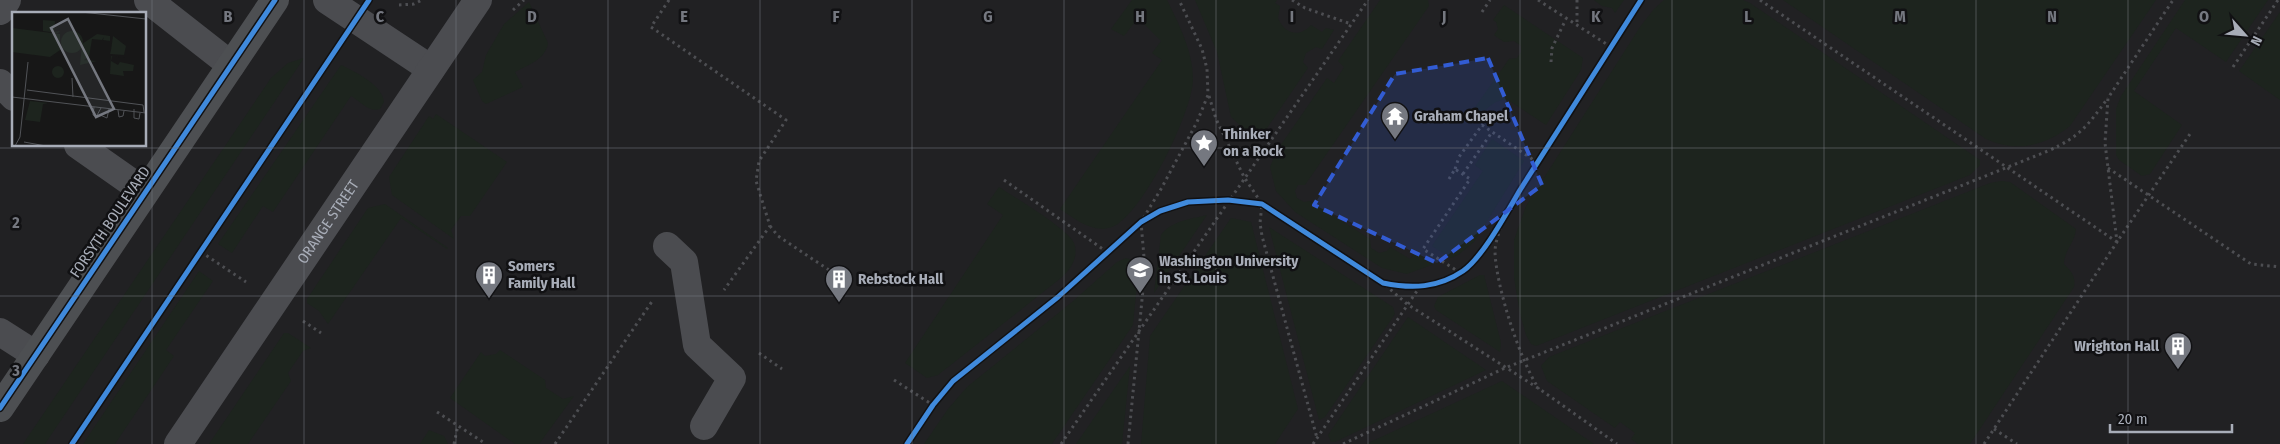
<svg xmlns="http://www.w3.org/2000/svg" width="2280" height="444" viewBox="0 0 2280 444" font-family="'Fira Sans Condensed',sans-serif">
  <style>
    .built { fill: #212123; fill-rule: evenodd }
    .green { fill: #1d241e }
    .lines { fill: none; stroke-linecap: round; stroke-linejoin: round }
    .path { stroke: #4d4e52; stroke-width: 3; stroke-dasharray: 2.5 4; stroke-linecap: butt }
    .minor { stroke: #4b4c50; stroke-width: 28 }
    .major { stroke: #4d4f52; stroke-width: 28 }
    .cycleway-casing { stroke: #111113; stroke-width: 8 }
    .cycleway { stroke: #408adc; stroke-width: 5 }
    .marked { fill: #325cd3; fill-opacity: 0.2; stroke: #325cd3; stroke-width: 4; stroke-dasharray: 10 6; stroke-linejoin: round }
    .grid { fill: none; stroke: #757880; stroke-width: 1; stroke-opacity: 0.55 }
    .labels { text-anchor: middle; stroke-width: 5; stroke-linejoin: round; paint-order: stroke }
    .poi-label { font-size: 15px; font-weight: bold; fill: #a8adb8; stroke: #111113; text-anchor: start }
    .street-label { font-size: 15px; fill: #a8adb8; stroke: #111113 }
    .inset-road { fill: none; stroke: #515357; stroke-width: 1 }
    .view { fill: #757880; fill-opacity: 0.15; stroke: #757880; stroke-width: 2.5 }
    .inset-edge { fill: none; stroke: #a8adb8; stroke-width: 2.5 }
    .grid-label { font-size: 16px; text-anchor: middle; font-weight: bold; fill: #757880; stroke: #111113; stroke-width: 5; stroke-linejoin: round; paint-order: stroke }
  </style>
  <rect width="100%" height="100%" fill="#171717"/>
  <path class="built" d="M0,0H2280V444H0ZM14,14H145V145H14Z"/>
  <path class="green" d="M1132,0H1167C1179,24 1193,52 1193,79C1193,111 1142,216 1112,227C1093,234 1075,219 1060,209L1162,60L1152,53L1161,41L1138,18L1124,36L1111,29Z
    M1195,0H1277L1275,3L1280,6L1278,18C1284,34 1300,38 1311,25L1322,32L1326,28L1334,30L1322,49L1316,47L1306,53L1303,62L1308,68L1265,131L1260,133L1246,131L1231,117L1217,52Z
    M1380,0H1428L1429,6L1305,185H1298L1295,191L1297,198L1304,202L1310,201L1370,239L1371,248L1379,253L1387,251L1390,247L1410,259L1415,252L1434,264L1407,274L1382,268L1295,212L1276,191L1270,167L1276,152L1327,78L1334,83L1344,67L1338,61Z
    M1594,0H1624L1615,13L1612,8L1602,6Z
    M1664,0H1743L1750,3L1980,160V165L1970,175L1536,346L1531,344L1526,335L1520,314L1514,278V240L1526,206L1640,27L1654,9Z
    M1783,0H2156L2070,126C2045,146 2016,153 1986,139Z
    M2185,0H2268L2226,62L2176,28L2134,91L2182,125L2150,174L2142,176L2119,160L2116,155V109L2121,96Z
    M529,2L548,43C546,59 528,65 515,72L523,87L486,104L482,101L473,80L482,72L486,55L504,24Z
    M1504,5L1583,58L1581,70L1546,125L1508,100C1497,98 1490,106 1482,113L1472,112L1509,59L1517,58L1521,52V46L1514,41L1504,42L1494,35L1498,29L1496,22L1493,20Z
    M2280,12V100L2239,71Z
    M304,58L45,444H23L271,78L288,63Z
    M341,65C355,72 382,84 384,102L380,109C369,113 360,101 351,96L273,212L263,206L232,253L218,244Z
    M436,114L507,162L470,216H461L451,230L454,239L392,195L389,177L429,116L433,119Z
    M1492,139L1524,161L1474,242L1458,255L1451,258L1432,246L1483,171L1475,165Z
    M2001,181L2010,182L2076,229C2075,242 2064,251 2064,264C2071,271 2076,276 2074,287L1970,444H1638L1631,439L1635,433L1620,422L1615,428L1547,381L1541,366L1549,357L1990,183Z
    M999,187C1014,197 1068,229 1074,243C1079,257 1071,269 1061,278L938,375L927,378L905,363L1003,215L987,204Z
    M385,204L448,248L447,249L401,218L328,324L319,311L307,303V299L368,208Z
    M1207,215L1154,293L1161,235C1171,221 1191,219 1207,215Z
    M1231,218L1251,222L1298,409L1275,444H1141L1150,336Z
    M1269,227L1393,307L1395,314L1325,417L1319,420Z
    M1126,258L1132,260L1137,266L1138,273L1133,325L1052,444H924L948,409L967,387L1072,302L1117,262Z
    M199,271L213,281L166,350L174,356L115,444H83Z
    M1480,275H1484L1501,343L1500,352L1436,310L1434,306L1438,297Z
    M1408,317L1486,370L1335,442H1331L1328,435Z
    M284,333H288L311,348L303,351L288,373L291,381L248,444H209Z
    M500,350L545,380L546,388L563,399L574,396L539,444H515L450,398L481,352L485,356L496,354Z
    M1130,366L1122,444H1076Z
    M1502,381L1594,444H1366Z
    M429,430L444,436L448,444H420Z"/>
  <g class="lines">
    <path class="path" d="M669,0L651,27L786,120L759,161L756,181L770,226L724,290
      M1292,0L1305,8L1351,24
      M1538,0L1611,47
      M1577,0V26
      M1760,0L2117,242L2192,131
      M399,5L414,4L422,0
      M513,10L524,0
      M1482,12L1490,0
      M1551,62L1552,48L1566,19
      M2233,67L2278,0
      M1209,96L1216,119L1244,177L1262,204L1260,223L1262,236L1317,438
      M2108,168L2251,264L2280,267
      M1455,169L1459,157L1482,125L1538,163
      M1463,174L1492,132
      M1449,179L1455,169L1470,179L1423,249L1459,272
      M1004,180L1107,252
      M1502,221C1500,231 1495,242 1495,252C1496,286 1520,361 1539,389
      M770,226L778,236L841,278
      M201,252L246,282
      M1385,283C1424,292 1449,285 1477,256L1641,0
      M303,321L321,333
      M759,353L782,369
      M894,380L933,405
      M437,412L486,444
      M1994,429L2017,444
      M454,444L458,425
      M555,444L653,300
      M907,444L933,405L953,381L1058,297L1141,222L1160,211L1188,202L1228,200L1262,204L1383,283L1407,304L1541,390L1617,444
      M1061,444L1368,0
      M1128,444L1145,269L1141,222L1161,189L1197,122L1208,95L1207,69L1202,49L1179,0
      M1313,444L1419,288
      M1343,444L1505,368L2048,151C2081,136 2087,126 2108,98
      M1984,444L2117,242L2105,143L2108,98L2173,0"/>
    <g class="minor">
      <path d="M148,0L231,65"/>
      <path d="M327,0L431,69"/>
      <path d="M0,11L7,0"/>
      <path d="M0,83L14,97"/>
      <path d="M78,145L145,192"/>
      <path d="M667,246L684,262L697,345L732,378L704,426"/>
      <path d="M0,332L36,355"/>
      <path id="s1" d="M178,444L478,0"/>
    </g>
    <path class="major" d="M0,408L275,0"/>
    <g class="cycleway-casing">
      <path id="cycleway" d="M0,408L275,0
        M72,444L369,0
        M907,444L933,405L953,381L1058,297L1141,222L1160,211L1188,202L1228,200L1262,204L1383,283C1412,289 1438,288 1463,271C1483,257 1507,212 1520,190C1560,127 1601,63 1641,0"/>
    </g>
    <use href="#cycleway" class="cycleway"/>
  </g>
  <path class="marked" d="M1488,58L1542,185L1437,263L1314,205L1395,74Z"/>
  <path class="grid" d="M152,0V444M304,0V444M456,0V444M608,0V444M760,0V444M912,0V444M1064,0V444M1216,0V444M1368,0V444M1520,0V444M1672,0V444M1824,0V444M1976,0V444M2128,0V444M0,148H2280M0,296H2280"/>
  <defs>
    <g id="temple-pin" transform="scale(1.4375)"><path d="M0 17L-7.5 6A9.5 9.5 0 1 1 7.5 6Z" fill="#757880" stroke="#111113"/><path d="M0-6L5-2H3V0L6.5 2.5H4V6H1.5V3h-3V6H-4V2.5H-6.5L-3 0V-2H-5Z" fill="#fff"/></g>
    <g id="sight-pin" transform="scale(1.4375)"><path d="M0 17L-7.5 6A9.5 9.5 0 1 1 7.5 6Z" fill="#757880" stroke="#111113"/><path d="M0-6L1.8-2.2L6-1.7L2.9 1.2L3.7 5.4L0 3.3L-3.7 5.4L-2.9 1.2L-6-1.7L-1.8-2.2Z" fill="#fff"/></g>
    <g id="university-pin" transform="scale(1.4375)"><path d="M0 17L-7.5 6A9.5 9.5 0 1 1 7.5 6Z" fill="#757880" stroke="#111113"/><path d="M0-5L7-2L0 1L-7-2ZM-4 1L0 2.5L4 1V4Q0 6-4 4Z" fill="#fff"/></g>
    <g id="building-pin" transform="scale(1.4375)"><path d="M0 17L-7.5 6A9.5 9.5 0 1 1 7.5 6Z" fill="#757880" stroke="#111113"/><path d="M-4-6H4V6H1V3H-1V6H-4ZM-2.5-4.3h1.7v1.8h-1.7ZM.8-4.3h1.7v1.8H.8ZM-2.5-1h1.7V.8h-1.7ZM.8-1h1.7V.8H.8Z" fill="#fff"/></g>
  </defs>
  <g fill-rule="evenodd">
    <use href="#temple-pin" x="1395" y="116"/>
    <use href="#sight-pin" x="1204" y="143"/>
    <use href="#university-pin" x="1140" y="270"/>
    <use href="#building-pin" x="489" y="275"/>
    <use href="#building-pin" x="839" y="279"/>
    <use href="#building-pin" x="2178" y="346"/>
  </g>
  <g class="labels">
    <g class="poi-label">
      <text x="1414" y="121">Graham Chapel</text>
      <text x="1223" y="139">Thinker<tspan x="1223" dy="17">on a Rock</tspan></text>
      <text x="1159" y="266">Washington University<tspan x="1159" dy="17">in St. Louis</tspan></text>
      <text x="508" y="271">Somers<tspan x="508" dy="17">Family Hall</tspan></text>
      <text x="858" y="284">Rebstock Hall</text>
      <text x="2159" y="351" text-anchor="end">Wrighton Hall</text>
    </g>
    <g class="street-label">
      <text transform="translate(110 222) rotate(-56)" y="5">FORSYTH BOULEVARD</text>
      <text dy="5" stroke="none"><textPath href="#s1" startOffset="268">ORANGE STREET</textPath></text>
    </g>
  </g>
  <g transform="translate(12 12)">
    <rect width="134" height="134" fill="#171717"/>
    <path d="M31,8L43,9L42,20L48,19L46,21L31,19ZM0,16L48,22V38L38,45L0,40ZM49 30a11 11 0 1 1 22 0a11 11 0 1 1-22 0ZM85,22L98,24V29L91,28L92,25L90,28L80,27L77,45L72,48L85,49L68,53L70,32ZM101,24L114,34L112,43L98,42L99,38L107,39L99,38ZM99,44L114,46L100,44L99,49L106,53L108,50L122,53L121,59H111L112,64L98,62ZM40 60a6 6 0 1 1 12 0a6 6 0 1 1-12 0ZM18,89L36,91L31,92L28,110L13,108Z" fill="#1d241e"/>
    <path class="inset-road" d="M69,0L134,7M60,66L61,85M15,78L131,93L132,100M0,85L134,101M82,95L81,103L84,105L89,96M122,97V106L127,107L128,101M106,98L107,105L111,104L112,99M88,103L95,106L97,97M12,130L34,134M3,134L8,125L16,50"/>
    <path class="view" d="M56,7L102,97L84,105L39,16Z"/>
    <rect width="134" height="134" class="inset-edge"/>
  </g>
  <g class="grid-label">
    <text x="228" y="22">B</text>
    <text x="380" y="22">C</text>
    <text x="532" y="22">D</text>
    <text x="684" y="22">E</text>
    <text x="836" y="22">F</text>
    <text x="988" y="22">G</text>
    <text x="1140" y="22">H</text>
    <text x="1292" y="22">I</text>
    <text x="1444" y="22">J</text>
    <text x="1596" y="22">K</text>
    <text x="1748" y="22">L</text>
    <text x="1900" y="22">M</text>
    <text x="2052" y="22">N</text>
    <text x="2204" y="22">O</text>
    <text x="16" y="228">2</text>
    <text x="16" y="376">3</text>
  </g>
  <g transform="translate(2245 35) rotate(117)" stroke="#111113" stroke-width="4" paint-order="stroke">
  <path d="M0-4L9 19L0 12L-9 19Z" fill="#a8adb8"/>
  <text y="-8" font-size="14" font-weight="bold" text-anchor="middle" fill="#a8adb8">N</text>
  </g>
  <path d="M2110 424v8h122v-8" fill="none" stroke="#a8adb8" stroke-width="2.5"/>
  <text x="2118" y="424" font-size="15" fill="#a8adb8" stroke="#111113" stroke-width="4" paint-order="stroke">20 m</text>
</svg>
